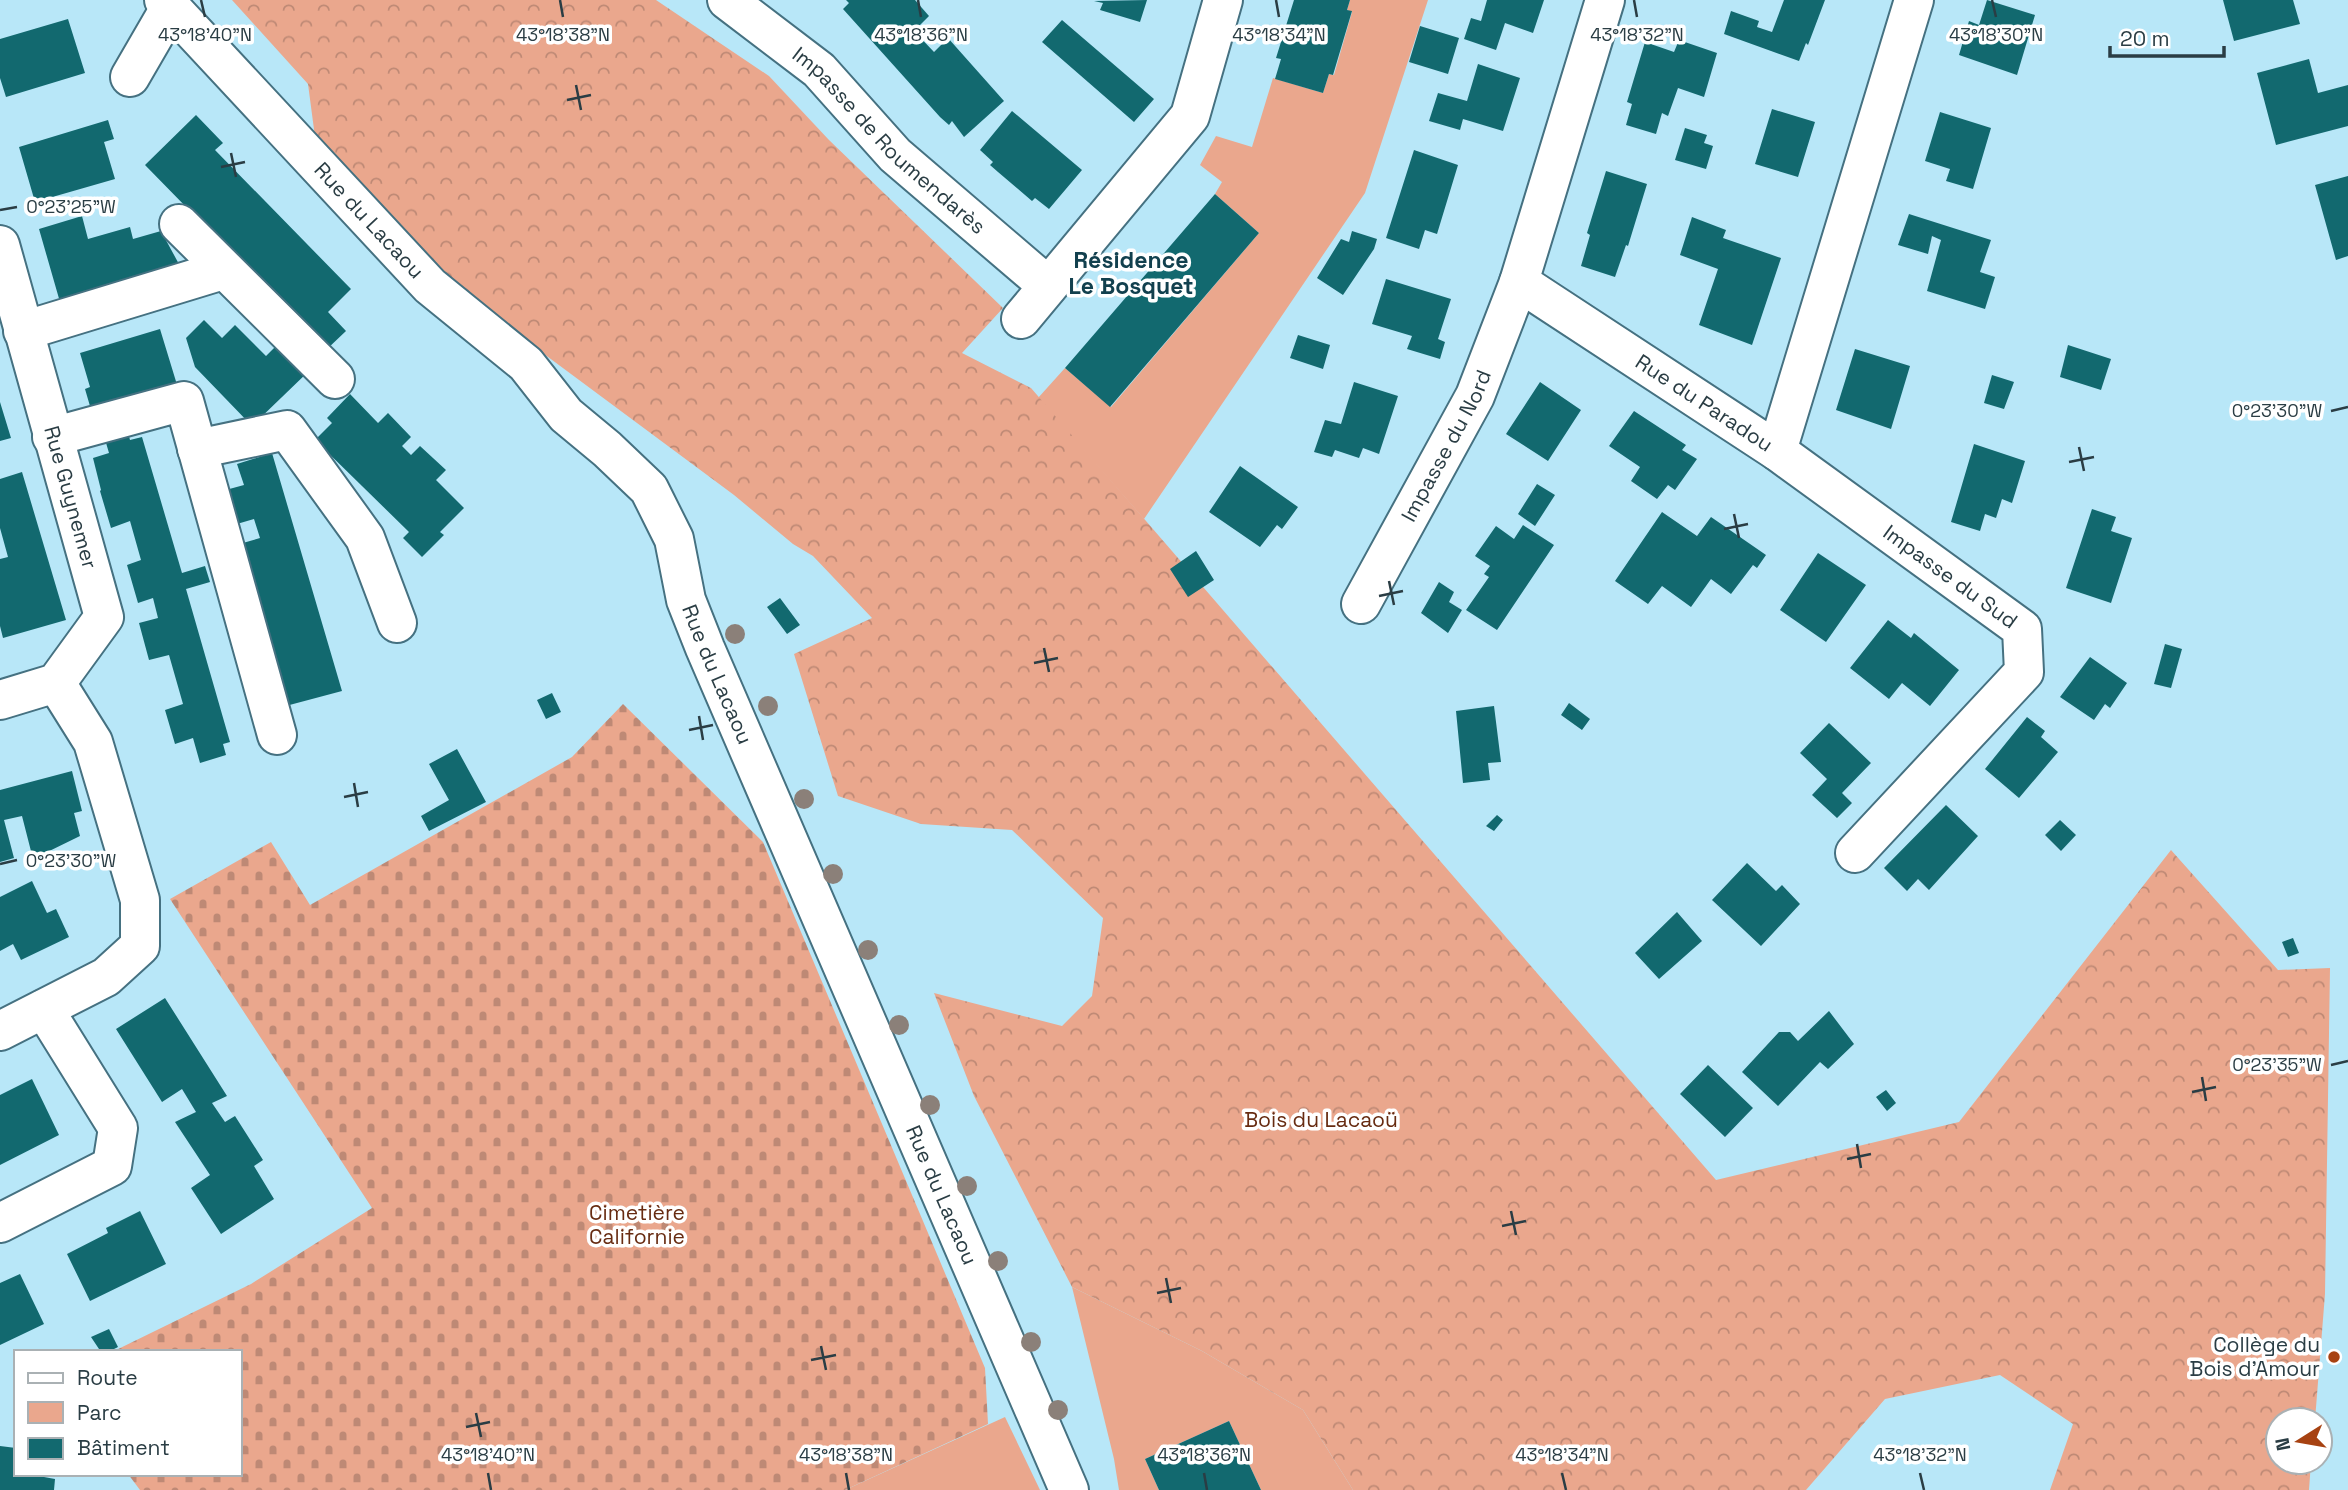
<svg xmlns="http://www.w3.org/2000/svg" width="2348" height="1490" viewBox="0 0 2348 1490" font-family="'Space Grotesk',sans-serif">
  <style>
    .green { fill: #eaa78d }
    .forest { fill: url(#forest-crowns) }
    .cemetery { fill: url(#cemetery-stones) }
    .building { fill: #12696f }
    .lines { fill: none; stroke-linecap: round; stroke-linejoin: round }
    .minor-casing { stroke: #457181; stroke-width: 42 }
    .minor { stroke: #fff; stroke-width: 38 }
    .tree { fill: #8b8079 }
    .ticks { fill: none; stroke: #2a3d44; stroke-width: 2.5 }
    .poi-dot { fill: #a74212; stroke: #fff; stroke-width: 2.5 }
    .labels { text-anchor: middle; stroke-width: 7; stroke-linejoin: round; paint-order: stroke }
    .street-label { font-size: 21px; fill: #2a3d44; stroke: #fff }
    .park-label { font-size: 21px; fill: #672b11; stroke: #fff }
    .poi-label { font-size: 21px; fill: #2a3d44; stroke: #fff; text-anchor: end }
    .neighbourhood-label { font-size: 23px; font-weight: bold; fill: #12404e; stroke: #fff }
    .ticks-label { font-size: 18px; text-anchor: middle; fill: #2a3d44; stroke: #fff; stroke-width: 7; stroke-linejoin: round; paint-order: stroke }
  </style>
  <defs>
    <pattern id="forest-crowns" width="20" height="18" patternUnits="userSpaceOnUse" patternTransform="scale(1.75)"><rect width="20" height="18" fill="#eaa78d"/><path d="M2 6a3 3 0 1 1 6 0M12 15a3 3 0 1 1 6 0" fill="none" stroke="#be8975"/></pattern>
    <pattern id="cemetery-stones" width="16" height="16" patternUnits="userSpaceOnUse" patternTransform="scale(1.75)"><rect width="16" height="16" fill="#eaa78d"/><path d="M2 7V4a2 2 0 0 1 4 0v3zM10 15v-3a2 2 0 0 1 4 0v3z" fill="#be8975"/></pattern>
  </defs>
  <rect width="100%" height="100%" fill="#b8e7f8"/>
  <path class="green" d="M1350,0H1428L1365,193L1144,519L1038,398L1065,368L1111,407L1259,233L1215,194L1222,182L1200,165L1216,136L1252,147L1273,78L1323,93L1329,74L1334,75L1352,12L1347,10Z
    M1072,1287L1202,1351L1303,1410L1353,1490H1261L1229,1421L1145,1459L1159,1490H1119L1114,1459Z
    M1005,1417L1040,1490H845Z"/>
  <path class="forest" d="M232,0H656L769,76L829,140L1003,308L962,353L1031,388L1716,1180L1959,1122L2171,850L2278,970L2330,968L2325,1294L2315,1420H2278V1462H2311L2309,1490H2050L2073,1424L2000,1375L1885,1399L1806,1490H1353L1303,1410L1202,1351L1072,1287L974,1096L934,993L1062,1026L1092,996L1103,918L1012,830L921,824L838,796L794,654L872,618L813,556L793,544L734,495L505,325L407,239L315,137L308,84Z"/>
  <path class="cemetery" d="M623,704L763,842L985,1368L988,1424L845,1490H140L128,1474H240V1352H112L251,1284L372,1208L170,899L271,842L310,905L572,757Z"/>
  <path class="building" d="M846,0H915L929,16L914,31L934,52L948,38L1004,101L964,137L952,121L949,125L940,117L843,9L849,3Z
    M1147,0L1140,22L1100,10L1103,3L1094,1Z
    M1294,0H1350L1347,10L1352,11L1333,75L1329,74L1323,93L1275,79L1281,59L1276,58Z
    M1487,0H1544L1533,33L1505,23L1496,50L1464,39L1471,18L1481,21Z
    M1784,0H1825L1808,45L1806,43L1799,61L1724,34L1731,11L1759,21L1757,27L1772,32Z
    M1987,0L2035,15L2017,75L1959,55L1969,21L1979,25Z
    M2223,0H2293L2300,24L2234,41Z
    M68,19L85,73L6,97L0,78V39Z
    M1062,20L1154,99L1134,122L1042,42Z
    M1420,26L1459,38L1448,74L1409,62Z
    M1679,40L1717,53L1704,97L1678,88L1668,116L1662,113L1656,134L1626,125L1632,104L1627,102L1645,42L1674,52Z
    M2309,59L2318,93L2348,85V126L2276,145L2257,73Z
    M1478,64L1520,78L1503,131L1463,119L1460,130L1429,121L1438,93L1467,101Z
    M1772,109L1815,122L1798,177L1755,164Z
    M1012,111L1082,170L1049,209L1035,198L1032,201L998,172L990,165L993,162L980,150Z
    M1940,112L1991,128L1973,189L1946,181L1950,169L1925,161Z
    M196,115L223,143L215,150L351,289L328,312L346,331L326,350L145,165Z
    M108,120L114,139L104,142L115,179L35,202L19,147Z
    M1685,128L1707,135L1704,143L1713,146L1706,169L1675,160Z
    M1414,150L1458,165L1437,234L1425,230L1419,249L1386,238Z
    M1606,171L1647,184L1628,246L1626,245L1615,277L1581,266L1590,235L1587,233Z
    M2348,176V256L2336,260L2315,185Z
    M1215,194L1259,233L1110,407L1065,368Z
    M1909,214L1991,240L1980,272L1995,277L1985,309L1927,291L1941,240L1932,236L1928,254L1898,245Z
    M82,216L88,239L130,227L133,239L161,231L180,266L62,309L39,229Z
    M1692,217L1726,230L1723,238L1781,258L1752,345L1699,325L1718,269L1680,255Z
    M1352,231L1377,239L1374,249L1343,295L1317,278L1341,239L1349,242Z
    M1386,279L1451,299L1438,339L1445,342L1440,359L1407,349L1412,336L1372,324Z
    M204,320L222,338L235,325L266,356L281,341L310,370L252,426L195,367L186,338Z
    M160,329L178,388L92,413L85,389L90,387L80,353Z
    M1298,335L1330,345L1323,369L1290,358Z
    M2068,345L2111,359L2101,390L2060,377Z
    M1855,349L1910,366L1891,429L1836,410Z
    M1992,375L2014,382L2004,409L1984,403Z
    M1354,382L1398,396L1379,454L1363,448L1359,458L1335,450L1332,457L1314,452L1325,420L1341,424Z
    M1540,382L1581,410L1548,461L1506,434Z
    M350,394L378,423L388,413L411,437L402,446L411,455L420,446L446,470L436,480L464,508L440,532L444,535L422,557L403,538L409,532L315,440L332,423L327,418Z
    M0,402L11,438L0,441Z
    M1634,411L1686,445L1682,450L1697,459L1675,490L1668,485L1657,499L1631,481L1640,467L1609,446Z
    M127,429L130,440L142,437L182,573L205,566L210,582L186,589L230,742L223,744L226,755L200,763L193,738L175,744L165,710L183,704L169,655L149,660L139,623L158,618L153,598L138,603L127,565L141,560L130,521L111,528L100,491L101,490L93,458L109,453L104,436Z
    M1974,444L2025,461L2012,503L2002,499L1996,518L1985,514L1980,531L1951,522Z
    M272,453L342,691L282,707L236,545L260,538L254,519L230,526L222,491L244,485L237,464Z
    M1240,466L1298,507L1282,529L1277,525L1260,547L1209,512Z
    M22,472L66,620L3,638L0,626V559L8,557L0,528V479Z
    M1537,484L1555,495L1535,526L1518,514Z
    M2092,509L2116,517L2111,531L2132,538L2111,603L2066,588Z
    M1662,512L1697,536L1711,517L1766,555L1757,568L1753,565L1731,594L1711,579L1691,607L1662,586L1648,604L1615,581Z
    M1523,525L1554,545L1497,630L1466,610L1489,577L1484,574L1490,566L1475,556L1496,526L1514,539Z
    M1196,551L1214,580L1188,597L1170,569Z
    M1818,553L1866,585L1826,642L1780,610Z
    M1439,582L1454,592L1449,602L1462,610L1448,633L1421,613Z
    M780,598L800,625L787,634L767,607Z
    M1888,620L1911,638L1914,633L1959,670L1930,706L1902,683L1889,699L1850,668Z
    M2165,644L2182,649L2171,688L2154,684Z
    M2090,657L2127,683L2110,708L2105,704L2094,720L2060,697Z
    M552,693L561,712L546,719L537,700Z
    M1569,703L1590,719L1582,730L1561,715Z
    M1494,706L1501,762L1488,763L1490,780L1463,783L1456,711Z
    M2027,717L2045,731L2041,737L2058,752L2019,798L1985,769Z
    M1829,723L1871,763L1842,793L1852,803L1837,818L1812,795L1827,779L1800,753Z
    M457,749L486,802L429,831L421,816L449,800L429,764Z
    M72,771L82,811L74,813L80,836L33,859L22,816L4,820L14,858L0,862V790Z
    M1946,805L1978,836L1929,890L1918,879L1907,891L1884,868Z
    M1497,815L1503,820L1494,831L1486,826Z
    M2060,820L2076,835L2061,851L2045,835Z
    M1747,863L1776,891L1782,885L1800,904L1761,946L1712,900Z
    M32,881L47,913L56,909L69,937L21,960L13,944L0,951V897Z
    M1677,912L1702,941L1659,979L1635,953Z
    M2293,938L2299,953L2288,957L2282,942Z
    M165,998L227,1096L212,1103L225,1122L235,1116L263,1160L254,1166L274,1199L221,1234L191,1188L210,1175L175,1122L196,1112L182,1089L162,1102L116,1029Z
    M1829,1011L1854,1044L1828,1069L1820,1062L1778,1106L1742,1072L1779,1032H1790L1798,1041Z
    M1708,1065L1753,1108L1725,1137L1680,1094Z
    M32,1079L59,1135L0,1165V1095Z
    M1886,1090L1896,1103L1887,1111L1876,1097Z
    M140,1211L166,1264L90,1301L67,1254L108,1233L106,1228Z
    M20,1274L44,1324L0,1345V1283Z
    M109,1329L118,1347L108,1352H101L91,1337Z
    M1229,1421L1261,1490H1159L1145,1459Z
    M0,1446L16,1448V1474H44V1477L55,1479L54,1490H0Z"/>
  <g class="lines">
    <g class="minor-casing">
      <g id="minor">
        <path id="s1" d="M164,0L430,286L526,364L566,415L607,449L649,489L674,539L686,600L705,648L1069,1490"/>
        <path id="s2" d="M727,0L819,70L895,155L1048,286"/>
        <path id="s3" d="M1605,0L1519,282L1777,451L1914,0"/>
        <path d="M130,77L170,8"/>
        <path d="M179,224L335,379"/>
        <path id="s4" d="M0,245L104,617L56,683L0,700"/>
        <path d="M1021,319L1190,116L1223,0"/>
        <path d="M23,331L223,270"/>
        <path d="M52,437L184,401L277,735"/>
        <path d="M197,449L287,430L365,538L397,623"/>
        <path id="s5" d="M1777,451L2022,629L2024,672L1855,853"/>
        <path id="s6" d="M1361,604L1475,396L1519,282"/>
        <path d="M0,1031L106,977L140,946V900L93,742L56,683"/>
        <path d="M0,1223L112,1166L118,1128L44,1009"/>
      </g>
    </g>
    <use href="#minor" class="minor"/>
  </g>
  <g class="tree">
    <circle cx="735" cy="634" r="10"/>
    <circle cx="768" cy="706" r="10"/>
    <circle cx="804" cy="799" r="10"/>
    <circle cx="833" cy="874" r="10"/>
    <circle cx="868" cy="950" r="10"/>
    <circle cx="899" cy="1025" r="10"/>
    <circle cx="930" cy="1105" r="10"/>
    <circle cx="967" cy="1186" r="10"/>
    <circle cx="998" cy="1261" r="10"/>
    <circle cx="1031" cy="1342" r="10"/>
    <circle cx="1058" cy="1410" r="10"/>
  </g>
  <path class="ticks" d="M201,0L205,17M560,0L563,17M918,0L921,17M1276,0L1279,17M1634,0L1637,17M1992,0L1996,17M576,85L581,110M567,100L591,95M231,153L236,177M221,167L245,162M0,210L17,207M2331,411L2348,407M2079,447L2084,471M2069,462L2094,457M1734,514L1739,538M1724,529L1748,524M1389,581L1394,605M1379,596L1403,591M1044,648L1049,672M1034,663L1058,658M699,716L703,740M689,730L713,725M354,783L358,807M344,797L368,792M0,864L17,860M2331,1065L2348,1061M2202,1077L2206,1101M2192,1092L2216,1087M1857,1144L1861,1168M1847,1159L1871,1154M1511,1211L1516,1235M1502,1226L1526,1221M1166,1278L1171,1303M1157,1293L1181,1288M821,1346L826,1370M811,1360L836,1355M476,1413L481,1437M466,1427L490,1422M488,1473L491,1490M846,1473L849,1490M1204,1473L1207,1490M1562,1473L1566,1490M1920,1473L1924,1490"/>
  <circle class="poi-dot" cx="2334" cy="1357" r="7"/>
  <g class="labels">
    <g class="street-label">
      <text dy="7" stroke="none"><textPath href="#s2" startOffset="215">Impasse de Roumendarès</textPath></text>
      <text dy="7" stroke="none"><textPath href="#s1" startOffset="301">Rue du Lacaou</textPath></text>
      <text dy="7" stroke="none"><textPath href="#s3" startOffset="516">Rue du Paradou</textPath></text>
      <text dy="7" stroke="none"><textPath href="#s6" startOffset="180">Impasse du Nord</textPath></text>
      <text dy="7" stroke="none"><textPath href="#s4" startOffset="262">Rue Guynemer</textPath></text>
      <text dy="7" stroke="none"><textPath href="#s5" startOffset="214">Impasse du Sud</textPath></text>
      <text dy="7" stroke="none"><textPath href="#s1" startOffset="889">Rue du Lacaou</textPath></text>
      <text dy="7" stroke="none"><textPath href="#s1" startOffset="1456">Rue du Lacaou</textPath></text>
    </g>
    <g class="park-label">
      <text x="1321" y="1127">Bois du Lacaoü</text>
      <text x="637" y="1220">Cimetière<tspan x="637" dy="24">Californie</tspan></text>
    </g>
    <g class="poi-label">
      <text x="2320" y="1352">Collège du<tspan x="2320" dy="24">Bois d'Amour</tspan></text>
    </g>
    <g class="neighbourhood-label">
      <text x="1131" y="268">Résidence<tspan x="1131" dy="26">Le Bosquet</tspan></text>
    </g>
  </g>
  <g class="ticks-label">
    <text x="1637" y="41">43°18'32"N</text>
    <text x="205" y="41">43°18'40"N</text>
    <text x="563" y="41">43°18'38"N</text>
    <text x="921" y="41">43°18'36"N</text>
    <text x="1279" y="41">43°18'34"N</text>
    <text x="1996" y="41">43°18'30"N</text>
    <text x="71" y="213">0°23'25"W</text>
    <text x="2277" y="417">0°23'30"W</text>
    <text x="71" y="867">0°23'30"W</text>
    <text x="2277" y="1071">0°23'35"W</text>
    <text x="488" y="1461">43°18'40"N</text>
    <text x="846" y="1461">43°18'38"N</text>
    <text x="1204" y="1461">43°18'36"N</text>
    <text x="1562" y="1461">43°18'34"N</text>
    <text x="1920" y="1461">43°18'32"N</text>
  </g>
  <rect x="14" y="1350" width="228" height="126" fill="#ffffff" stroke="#aab1b4" stroke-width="2"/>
  <rect x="28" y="1373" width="35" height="10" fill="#ffffff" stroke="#aab1b4" stroke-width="2"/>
  <text x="77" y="1385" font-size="21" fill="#2a3d44">Route</text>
  <rect x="28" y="1402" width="35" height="21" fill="#eaa78d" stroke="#aab1b4" stroke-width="2"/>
  <text x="77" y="1420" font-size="21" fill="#2a3d44">Parc</text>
  <rect x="28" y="1438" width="35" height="21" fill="#12696f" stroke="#aab1b4" stroke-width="2"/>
  <text x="77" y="1455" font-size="21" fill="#2a3d44">Bâtiment</text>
  <g transform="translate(2299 1441) rotate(259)"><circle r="33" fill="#ffffff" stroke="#aab1b4" stroke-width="2"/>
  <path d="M0-5L12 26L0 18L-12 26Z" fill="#a74212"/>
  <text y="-10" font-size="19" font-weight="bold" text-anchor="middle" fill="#2a3d44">N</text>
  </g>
  <path d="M2110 46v10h114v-10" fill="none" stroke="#2a3d44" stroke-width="3.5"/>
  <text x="2120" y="46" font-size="21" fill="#2a3d44" stroke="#ffffff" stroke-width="5" paint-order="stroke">20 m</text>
</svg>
